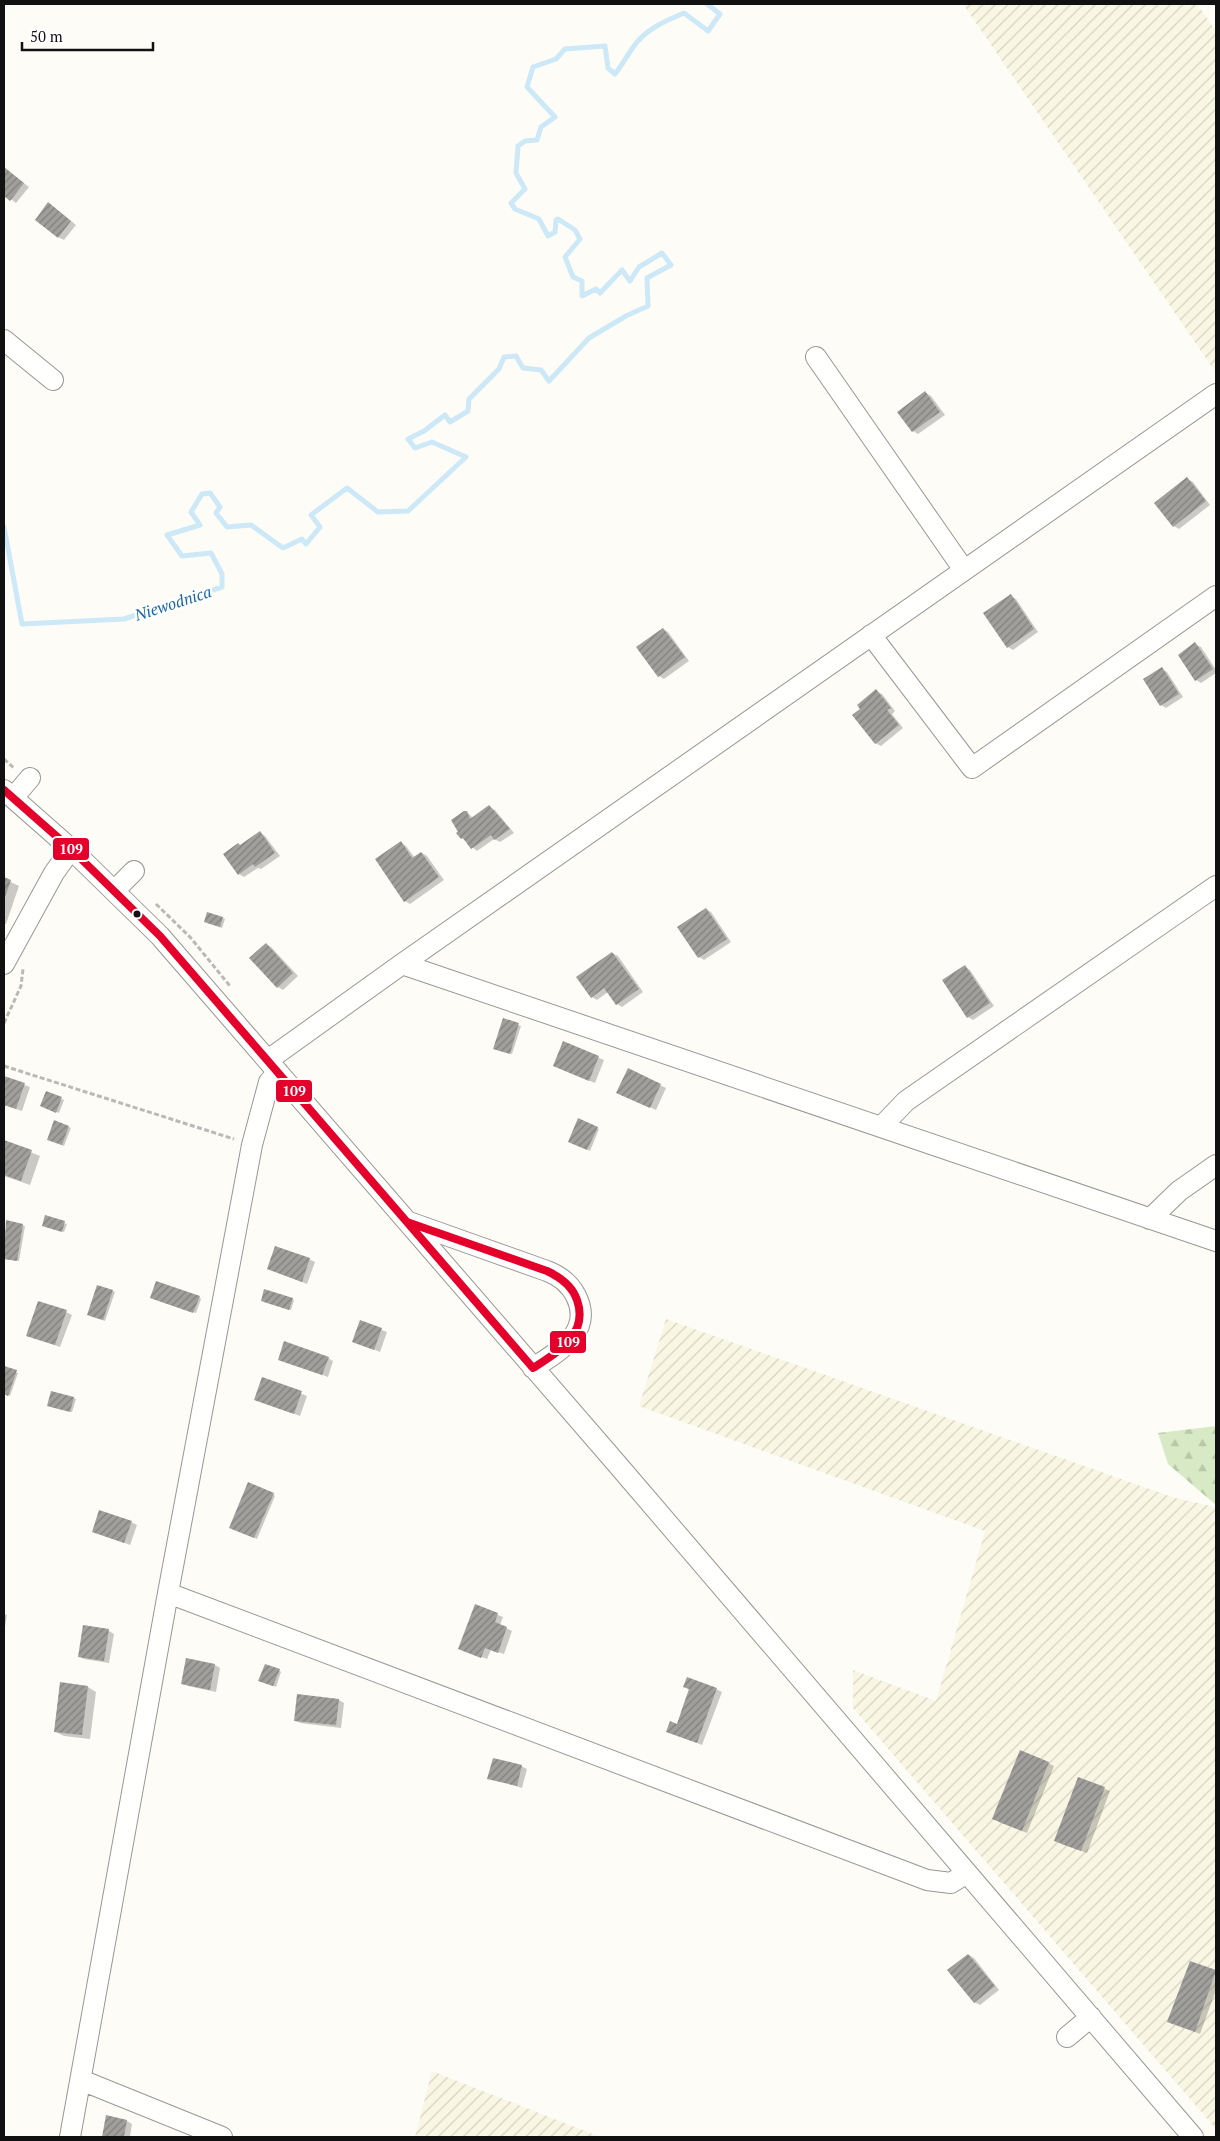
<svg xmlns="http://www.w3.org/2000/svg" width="1220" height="2141" viewBox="0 0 1220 2141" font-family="'PT Serif',serif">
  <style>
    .farmland { fill: url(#farmland-furrows) }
    .forest { fill: url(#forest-firs) }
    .shadow { fill: #0003 }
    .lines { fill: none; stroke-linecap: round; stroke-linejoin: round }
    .stream { stroke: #cde8f7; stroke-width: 5 }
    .building { fill: url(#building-hatch) }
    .minor-casing { stroke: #979795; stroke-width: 22 }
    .path { stroke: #b9b9b8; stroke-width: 3; stroke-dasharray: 5 2.5; stroke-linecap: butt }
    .minor { stroke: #fffffe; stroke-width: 20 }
    .bus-1-casing { stroke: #fff; stroke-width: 11 }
    .bus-1 { stroke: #e4002b; stroke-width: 8 }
    .bus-dot { fill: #111; stroke: #fff; stroke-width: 2 }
    .labels { text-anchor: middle; stroke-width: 5; stroke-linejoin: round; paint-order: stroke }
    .water-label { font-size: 16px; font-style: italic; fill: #1768a6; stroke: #fff }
    .line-badge { stroke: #fff; stroke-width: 2 }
    .badge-label { font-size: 14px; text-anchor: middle; font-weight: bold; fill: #fff }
  </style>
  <defs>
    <pattern id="farmland-furrows" width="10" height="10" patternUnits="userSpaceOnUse" patternTransform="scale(1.25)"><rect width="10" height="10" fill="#f9f7e4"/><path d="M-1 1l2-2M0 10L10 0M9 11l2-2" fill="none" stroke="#d4d3c3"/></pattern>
    <pattern id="forest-firs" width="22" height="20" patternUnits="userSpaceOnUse" patternTransform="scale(1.25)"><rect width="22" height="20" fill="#d8eac5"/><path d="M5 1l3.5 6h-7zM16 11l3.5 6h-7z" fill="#b8c8a8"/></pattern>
    <pattern id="building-hatch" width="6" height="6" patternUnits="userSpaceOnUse" patternTransform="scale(1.25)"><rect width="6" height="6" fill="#a19f9c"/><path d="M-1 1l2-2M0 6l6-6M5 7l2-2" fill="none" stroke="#82807e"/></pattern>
  </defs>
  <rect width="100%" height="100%" fill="#fdfcf7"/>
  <path class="farmland" d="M963,4H1197L1216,31V373Z
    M666,1319L1175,1498L1216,1507V2129L853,1708V1670L936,1701L985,1531L639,1406Z
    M432,2071L600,2137H415Z"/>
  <path class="forest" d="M1216,1426V1505L1168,1464L1158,1433Z"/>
  <path class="shadow" d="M4,168L29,187L16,203L4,194Z
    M54,207L76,225L64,240L58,237Z
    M926,393L931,396L945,415L918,434L913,431Z
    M1187,479L1193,482L1210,505L1179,529L1174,526Z
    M1011,596L1016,599L1038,632L1013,650L1008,647Z
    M663,629L668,632L689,661L664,679L659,676L638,647Z
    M1195,644L1201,647L1216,670V673L1201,683L1196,680Z
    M1162,669L1167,672L1183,697L1166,708L1161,705Z
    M876,691L882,694L895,711L892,714L903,728L881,746L875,743L862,709Z
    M489,807L495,810L514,833L500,842L494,839L477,851L462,838L467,812L473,818Z
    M260,833L265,836L280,856L261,869L258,868L244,877L239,874L241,846Z
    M401,843L406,846L415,858L422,853L427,856L444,880L410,904L405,901Z
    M4,879L19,886L6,924H4Z
    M706,909L711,912L731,942L704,960L699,957Z
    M223,918L225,919L222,928L207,923Z
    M266,944L271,947L298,976L283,990L278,987Z
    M612,953L618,956L643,992L622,1007L617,1004L608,992L597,1000L592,997Z
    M965,967L970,970L994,1006L973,1020L968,1017Z
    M504,1020L521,1026L512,1054L497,1050Z
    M564,1043L604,1060L595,1083L559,1068Z
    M628,1070L666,1088L656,1110L623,1095Z
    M4,1077L30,1087L22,1111L4,1105Z
    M47,1093L64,1100L59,1113L44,1107Z
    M579,1120L599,1129L590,1151L569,1141Z
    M69,1127L71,1128L64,1146L51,1141Z
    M4,1141L40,1156L30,1185L4,1176Z
    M46,1217L67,1224L64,1232L46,1227Z
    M7,1222L25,1226L19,1261L4,1259V1238Z
    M309,1259L315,1262L307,1284L268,1269Z
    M113,1291L115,1292L105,1321L90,1316Z
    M199,1297L201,1299L196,1313L153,1299Z
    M292,1299L294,1300L291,1310L264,1302Z
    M66,1312L72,1315L60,1347L33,1338Z
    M361,1322L387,1332L380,1352L354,1342Z
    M328,1358L333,1361L328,1377L285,1362Z
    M4,1367L18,1373L10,1396L4,1394Z
    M263,1379L307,1396L300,1416L261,1402Z
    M74,1398L76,1399L72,1412L51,1407Z
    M273,1494L275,1496L257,1539L233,1529Z
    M131,1522L137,1525L130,1545L93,1531Z
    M475,1606L503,1617L500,1625L512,1631L504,1654L491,1650L487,1659L465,1651Z
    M4,1614L7,1615L4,1632Z
    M84,1627L109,1631L114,1634L109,1663L84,1659L79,1656Z
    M187,1659L215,1665L220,1668L216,1692L188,1686L183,1683Z
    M279,1670L281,1672L276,1687L262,1682Z
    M88,1687L96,1692L90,1739L64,1736L56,1732Z
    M685,1687L716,1689L722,1692L702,1745L668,1732L677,1725L690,1690Z
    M298,1695L339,1700L344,1703L341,1728L300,1723L295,1720Z
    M1048,1763L1054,1766L1027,1833L999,1822Z
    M521,1766L527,1769L522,1788L489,1778Z
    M1079,1778L1110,1791L1087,1853L1061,1844Z
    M969,1955L974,1958L999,1990L980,2005L974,2002Z
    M1191,1962L1216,1972V1990L1200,2034L1168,2021Z
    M107,2117L127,2121L132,2124L130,2137H103Z"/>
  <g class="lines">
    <path class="stream" d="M4,527L22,624L124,619L222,587V574L211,553L182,556L167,535L200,525L191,512L202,494L210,493L220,507L216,513L227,527L251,525L283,548L302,539L306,544L320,527L311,515L347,488L378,512L408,511L466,457L432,442L415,448L408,439L424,431L445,415L450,422L468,411L469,399L499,369L504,357L516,356L523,368L541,370L549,381L589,338L626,316L648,306L647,278L671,265L662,253L639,267L630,281L622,270L600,293L596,289L582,296V281L573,277L565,257L580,239L575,230L558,219L556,220L555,232L548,236L539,219L515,209L511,203L525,189L516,173L518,146L525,141L537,140L541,127L555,117L527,87L533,67L556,59L565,49L605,46L608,68L615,74C624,63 629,51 638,41C650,27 668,20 684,13L708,31L720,14L707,4"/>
  </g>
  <path class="building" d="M4,167L24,183L10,201L4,196Z
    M48,202L71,221L58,238L35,220Z
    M925,391L940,412L912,432L897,412Z
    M1187,477L1206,501L1173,527L1154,503Z
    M1011,594L1034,629L1007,648L983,613Z
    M663,628L685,657L658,677L636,647Z
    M1195,642L1213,669L1195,681L1178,655Z
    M1162,667L1179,694L1160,706L1143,679Z
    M876,689L891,708L887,710L899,725L875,744L852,715L860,709L857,705Z
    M489,805L510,829L494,840L491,835L471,849L463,838L461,839L456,833L458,832L451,820L464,811H467L470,819Z
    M260,831L275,853L255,867L253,864L238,875L223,854L238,843L240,845Z
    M401,841L412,858L421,852L439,877L404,902L375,859Z
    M4,877L11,880L4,900Z
    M706,908L727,939L698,958L677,927Z
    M207,912L223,917L220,927L204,922Z
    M266,943L293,973L277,988L249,958Z
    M612,952L639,989L616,1005L604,988L591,998L576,977Z
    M965,965L990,1003L967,1018L942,980Z
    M503,1018L519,1023L510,1054L493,1049Z
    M563,1041L599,1056L589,1081L553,1066Z
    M628,1068L661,1084L650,1108L616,1093Z
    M4,1076L25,1083L16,1109L4,1105Z
    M46,1091L62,1097L56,1113L40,1106Z
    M578,1118L598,1127L587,1150L568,1142Z
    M54,1120L69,1126L62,1145L47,1140Z
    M4,1140L32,1150L21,1181L4,1175Z
    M45,1215L65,1221L62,1232L42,1226Z
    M6,1220L23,1224L17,1261L4,1259Z
    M275,1246L310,1258L302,1282L267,1269Z
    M156,1281L200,1296L193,1313L150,1298Z
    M97,1285L113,1290L103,1320L87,1315Z
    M264,1289L293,1298L289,1310L261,1301Z
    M38,1301L67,1310L55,1345L26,1336Z
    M360,1320L382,1328L374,1350L352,1342Z
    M284,1341L329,1357L322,1375L278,1360Z
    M4,1366L17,1370L8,1396L4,1394Z
    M262,1377L302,1391L294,1414L254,1400Z
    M51,1391L74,1397L70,1412L47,1406Z
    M248,1482L274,1493L254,1538L229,1528Z
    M99,1510L132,1521L124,1543L92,1532Z
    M475,1604L498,1613L495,1622L507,1627L498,1653L485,1648L481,1658L458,1649Z
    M83,1625L109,1629L104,1661L78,1657Z
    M186,1658L215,1664L210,1690L181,1684Z
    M265,1664L280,1669L273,1686L258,1681Z
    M687,1677L717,1688L697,1743L666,1732L670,1721L677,1724L683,1706L689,1689L683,1687Z
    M60,1682L88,1686L82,1735L54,1732Z
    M297,1694L339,1699L336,1725L294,1721Z
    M1020,1750L1049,1762L1022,1831L992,1819Z
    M493,1758L522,1765L517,1786L487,1779Z
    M1078,1777L1105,1787L1081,1851L1054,1841Z
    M968,1954L995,1986L974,2003L947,1970Z
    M1190,1961L1216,1970L1195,2032L1167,2022Z
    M106,2115L127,2120L124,2137H102Z"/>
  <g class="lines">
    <g class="minor-casing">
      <path id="minor" d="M4,340L53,380
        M816,357L964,570
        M871,635L972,768L1216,596
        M4,790L71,849L160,936L617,1464L1193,2137
        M13,798L30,778
        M115,890L134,871
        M4,964L54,873L71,849
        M402,964L1216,1241
        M268,1060L402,964L1216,394
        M881,1127L906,1101L1216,886
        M1150,1219L1179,1191L1216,1165
        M409,1222L547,1271C560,1276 570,1284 576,1296C594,1332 558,1352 533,1368
        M168,1593L927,1880L951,1883L967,1873
        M1067,2037L1091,2017
        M81,2080L222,2137
        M70,2137L168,1593L252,1145L269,1082L278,1072"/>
    </g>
    <path class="path" d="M4,759L15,769
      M156,904L190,937L230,986
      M4,1023L21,986L23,969
      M4,1066L234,1139"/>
    <use href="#minor" class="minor"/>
    <g class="bus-1-casing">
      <path id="bus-1" d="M4,790L71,849L13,798Z
        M71,849L160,936
        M160,936L407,1222L547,1271C560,1277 572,1285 577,1300C589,1334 558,1352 533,1368Z"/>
    </g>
    <use href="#bus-1" class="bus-1"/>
  </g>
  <circle class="bus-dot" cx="137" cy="914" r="4.5"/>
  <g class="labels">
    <g class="water-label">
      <text transform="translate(173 603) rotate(-18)" y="6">Niewodnica</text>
    </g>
  </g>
  <g class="line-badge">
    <rect x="52" y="837" width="38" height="24" rx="5" fill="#e4002b"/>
    <rect x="275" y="1079" width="38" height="24" rx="5" fill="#e4002b"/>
    <rect x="549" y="1330" width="38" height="24" rx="5" fill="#e4002b"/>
  </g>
  <g class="badge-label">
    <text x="71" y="854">109</text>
    <text x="294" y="1096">109</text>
    <text x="568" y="1347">109</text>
  </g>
  <rect width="1220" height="2141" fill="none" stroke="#111111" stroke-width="10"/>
  <path d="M22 42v8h131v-8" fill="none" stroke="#111111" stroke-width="2.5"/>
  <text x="30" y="42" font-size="15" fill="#111111" stroke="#ffffff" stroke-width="4" paint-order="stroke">50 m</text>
</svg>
